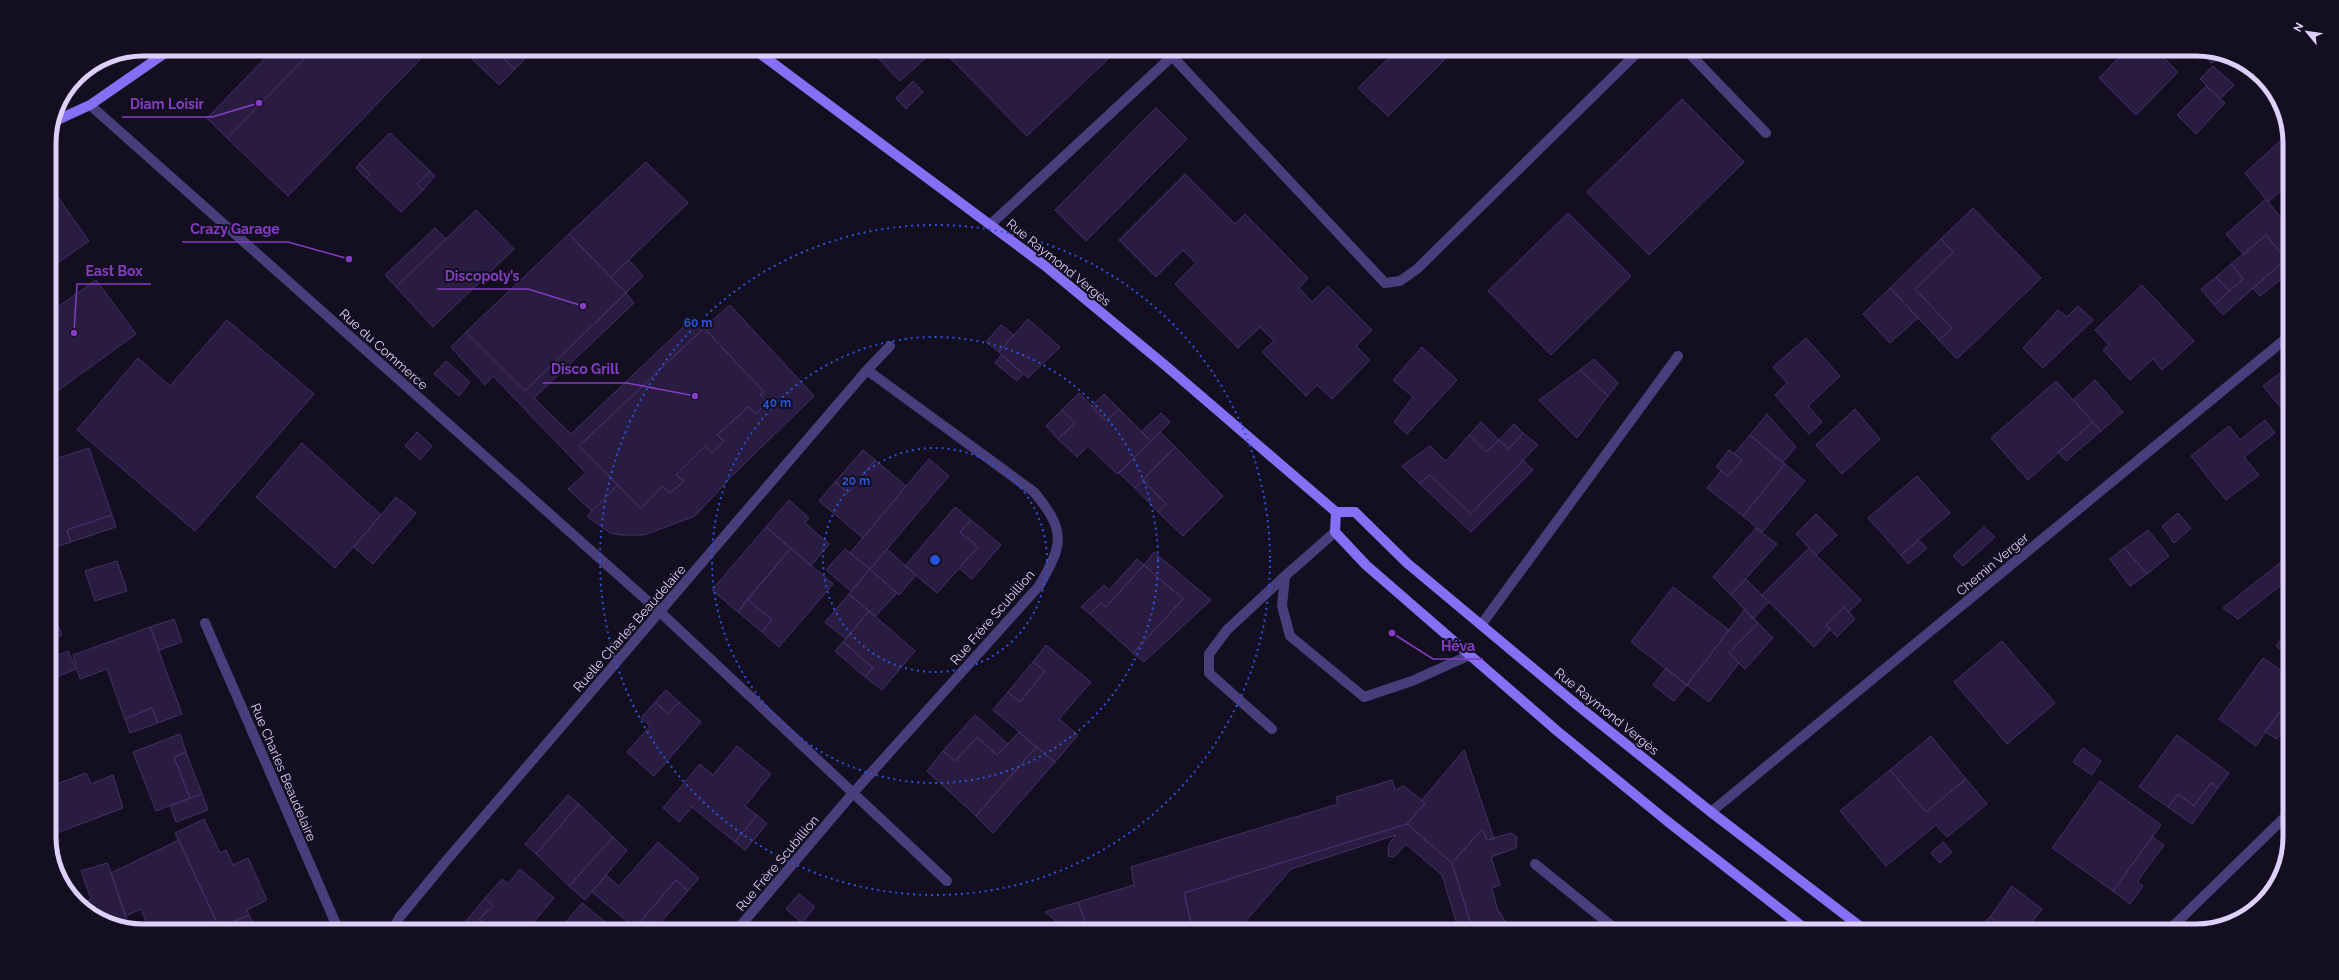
<svg xmlns="http://www.w3.org/2000/svg" width="2339" height="980" viewBox="0 0 2339 980" font-family="Raleway,sans-serif">
  <style>
    .building { fill: #291c40; stroke: #44306a }
    .lines { fill: none; stroke-linecap: round; stroke-linejoin: round }
    .service { stroke: #493d7c; stroke-width: 10 }
    .minor { stroke: #493d7c; stroke-width: 10 }
    .secondary { stroke: #876ff5; stroke-width: 10 }
    .ring { fill: none; stroke: #2755da; stroke-width: 2; stroke-dasharray: 2 4 }
    .labels { text-anchor: middle; stroke-width: 4; stroke-linejoin: round; paint-order: stroke }
    .street-label { font-size: 13px; fill: #ddd1fc; stroke: #140f20 }
    .rim { fill: none; stroke: #ddd1fc; stroke-width: 5 }
    .centre { fill: #2755da; stroke: #140f20; stroke-width: 2 }
    .ring-label { font-size: 12px; text-anchor: middle; font-weight: bold; fill: #2755da; stroke: #140f20; stroke-width: 4; stroke-linejoin: round; paint-order: stroke }
    .leader { fill: none; stroke: #853cc5; stroke-width: 1.5 }
    .callout-dot { fill: #853cc5; stroke: #140f20; stroke-width: 1.5 }
    .callout-label { font-size: 14px; text-anchor: middle; font-weight: bold; fill: #853cc5; stroke: #140f20; stroke-width: 4; stroke-linejoin: round; paint-order: stroke }
  </style>
  <rect width="100%" height="100%" fill="#140f20"/>
  <path class="building" d="M274,49H304L309,54L227,138L207,118Z
    M304,49H430L288,196L227,138L309,54Z
    M462,49H494L515,69L499,85Z
    M494,49H534L515,69Z
    M869,49H925L930,54L900,81Z
    M941,49H1098L1108,59L1027,136Z
    M1398,49H1455L1388,116L1358,88Z
    M2127,49L2136,56L2144,49H2155L2178,72L2136,115L2099,78Z
    M2129,49H2144L2136,56Z
    M2205,51H2206L2226,55L2211,63Z
    M2213,66L2234,85L2220,99L2200,79Z
    M913,81L923,92L906,109L896,98Z
    M2206,86L2225,103L2196,134L2177,115Z
    M1682,99L1744,162L1649,255L1587,192Z
    M1156,108L1187,139L1086,241L1055,210Z
    M390,133L430,171L417,184L423,190L401,212L366,178L370,174L359,164Z
    M2289,133L2290,199L2282,190L2268,202L2245,173Z
    M646,162L688,203L611,277L569,234Z
    M359,164L370,174L366,178L356,168Z
    M430,171L435,176L423,190L417,184Z
    M1185,174L1235,224L1245,214L1308,278L1299,288L1312,302L1328,286L1372,330L1356,346L1370,360L1332,399L1317,385L1306,396L1262,352L1274,341L1260,327L1238,348L1175,284L1196,263L1183,250L1156,277L1119,240Z
    M55,193L89,241L49,269V197Z
    M2266,199L2290,229V256L2286,259L2266,235L2244,255L2226,234Z
    M1973,208L2041,278L1957,359L1939,340L1952,328L1915,289L1953,252L1941,239Z
    M476,210L514,249L433,327L396,287Z
    M1568,213L1631,276L1551,355L1488,291Z
    M435,228L446,239L396,287L385,275Z
    M569,234L626,293L525,391L466,332Z
    M2266,235L2286,259L2223,315L2214,305L2243,279L2231,264Z
    M1941,239L1953,252L1915,289L1952,328L1939,340L1890,288Z
    M2286,259L2290,263V272L2260,296L2253,288Z
    M629,260L643,276L626,293L611,277Z
    M2231,264L2243,279L2229,291L2216,277Z
    M2216,277L2229,291L2214,305L2201,289Z
    M96,280L136,334L49,397V313Z
    M2142,285L2194,341L2162,370L2153,359L2130,380L2103,350L2109,345L2095,330Z
    M1890,288L1918,318L1890,343L1863,314Z
    M626,293L634,303L534,398L571,434L694,317L704,328L579,446L618,485L592,511L568,489L586,473L493,376L485,385L451,347L466,332L525,391Z
    M730,305L814,396L732,476L695,516L644,535H621L610,533L587,516L618,485L641,509L662,486L670,493L684,481L676,475L705,446L712,453L724,441L717,435L748,407L756,414L767,402L760,395L764,392L704,328Z
    M2078,306L2093,320L2043,368L2023,348L2058,310L2067,317Z
    M1028,319L1060,347L1028,378L999,352Z
    M227,320L314,394L195,531L77,430L138,358L170,386Z
    M1001,325L1014,335L999,352L986,342Z
    M704,328L764,392L760,395L767,402L756,414L748,407L717,435L724,441L712,453L705,446L676,475L684,481L670,493L662,486L641,509L579,446Z
    M1806,338L1840,376L1808,406L1822,422L1809,434L1775,395L1787,383L1773,367Z
    M1422,347L1457,380L1407,434L1394,422L1413,397L1393,380Z
    M1001,355L1023,374L1017,381L995,363Z
    M1594,359L1618,383L1608,396L1580,370Z
    M446,361L470,382L459,396L434,374Z
    M1580,370L1608,396L1577,438L1539,400Z
    M2284,370L2290,377V408L2285,413L2263,386Z
    M2095,380L2123,412L2101,431L2073,400Z
    M2056,381L2093,422L2028,480L1991,438Z
    M1079,393L1106,421L1119,409L1151,441L1117,474L1088,446L1077,457L1058,439L1075,423L1062,410Z
    M1104,394L1119,409L1106,421L1091,406Z
    M1855,409L1880,439L1842,474L1816,445Z
    M1062,410L1075,423L1058,439L1046,426Z
    M1161,413L1170,422L1151,441L1141,432Z
    M1767,414L1796,447L1782,463L1750,435Z
    M2265,420L2275,433L2244,457L2259,475L2226,500L2191,456L2229,426L2240,440Z
    M1481,422L1499,440L1486,452L1469,435Z
    M2093,422L2101,431L2066,461L2058,452Z
    M1514,424L1523,433L1509,449L1499,440Z
    M417,432L432,446L420,460L405,446Z
    M1160,432L1175,447L1135,488L1119,473Z
    M1523,433L1538,445L1471,514L1430,475L1419,483L1402,466L1430,446L1446,461L1469,435L1486,452L1499,440L1509,449Z
    M1750,435L1785,464L1743,516L1707,488L1721,471L1728,476L1742,460L1734,454Z
    M302,443L381,515L335,568L256,497Z
    M1175,447L1223,496L1183,536L1158,512L1166,504L1143,480Z
    M89,448L112,515L67,530L71,542L49,549V461Z
    M863,450L875,460L848,493L835,482Z
    M1729,450L1742,460L1728,476L1716,467Z
    M929,459L949,476L870,569L850,553Z
    M875,460L906,486L863,538L819,501L835,482L848,493Z
    M1523,460L1533,470L1471,532L1419,483L1430,475L1471,514Z
    M1785,464L1805,481L1762,532L1743,516Z
    M1917,476L1950,513L1901,555L1868,518Z
    M1143,480L1166,504L1158,512L1135,488Z
    M396,497L416,513L373,564L354,547Z
    M789,500L809,518L805,523L829,544L811,566L766,527Z
    M955,507L971,520L960,532L978,547L937,593L905,566Z
    M2178,513L2191,528L2174,543L2162,526Z
    M1816,514L1837,535L1816,555L1796,534Z
    M112,515L116,527L71,542L67,530Z
    M971,520L1001,545L972,579L959,568L978,547L960,532Z
    M766,527L791,548L738,612L712,590Z
    M1984,527L1995,537L1963,566L1953,556Z
    M1756,528L1777,544L1731,595L1713,577Z
    M2148,530L2169,556L2147,574L2124,548Z
    M1918,540L1927,548L1908,564L1901,555Z
    M791,548L833,584L779,647L762,632L772,620L747,599Z
    M1809,548L1861,600L1849,612L1844,607L1826,625L1830,630L1814,647L1762,595Z
    M2124,548L2147,574L2130,586L2110,559Z
    M845,549L870,569L851,591L826,570Z
    M887,549L916,575L899,595L870,569Z
    M1154,552L1211,600L1144,662L1133,653L1183,599L1144,565Z
    M2290,555V578L2238,619L2223,608Z
    M1137,559L1144,565L1106,607L1101,603L1090,614L1081,607L1104,585L1109,590Z
    M117,561L127,591L95,601L85,571Z
    M1144,565L1183,599L1133,653L1090,614L1101,603L1106,607Z
    M870,569L897,593L875,617L849,594Z
    M1746,579L1769,602L1753,619L1731,595Z
    M1673,587L1729,630L1687,685L1631,642Z
    M849,594L869,611L846,639L825,622Z
    M747,599L772,620L762,632L738,612Z
    M49,604L62,635L49,640Z
    M1844,607L1855,619L1837,637L1826,625Z
    M1745,609L1758,623L1729,653L1739,663L1709,702L1687,685Z
    M869,611L915,651L882,690L865,677L873,668L843,642Z
    M174,619L182,642L160,650L150,627Z
    M1758,623L1773,638L1745,669L1729,653Z
    M150,627L182,714L158,723L152,708L125,719L107,669L80,679L73,655Z
    M2290,627V656L2276,646Z
    M2002,641L2055,703L2007,744L1954,682Z
    M843,642L873,668L865,677L835,651Z
    M1046,645L1091,682L1059,719L1078,735L1055,762L993,710L1008,692L1020,702L1045,671L1033,662Z
    M68,651L76,669L49,680V659Z
    M2263,658L2290,677V697L2256,746L2219,719Z
    M1033,662L1045,671L1020,702L1008,692Z
    M1666,668L1687,685L1674,701L1653,685Z
    M666,690L679,702L668,714L655,702Z
    M2290,698V721L2277,739L2265,732Z
    M655,702L668,714L679,702L701,722L654,776L627,752L650,726L641,718Z
    M152,708L158,723L130,733L125,719Z
    M975,715L1008,744L997,755L977,737L955,761L943,751Z
    M1019,732L1036,747L976,816L927,771L943,751L955,761L977,737L997,755Z
    M180,734L186,752L174,757L190,798L156,811L133,752Z
    M2177,735L2229,773L2218,788L2211,783L2194,806L2178,794L2168,807L2139,787Z
    M1931,736L1966,779L1926,812L1890,770Z
    M737,746L771,774L745,806L757,815L735,842L692,807L679,822L663,808L700,764L713,775Z
    M1036,747L1055,762L993,833L976,816Z
    M2083,748L2101,761L2092,775L2073,762Z
    M1464,750L1494,839L1487,840L1482,829L1452,863L1407,824L1425,803L1422,800Z
    M186,752L202,794L190,798L174,757Z
    M1890,770L1926,812L1966,779L1987,804L1947,837L1936,825L1886,866L1840,811Z
    M86,773L91,784L113,775L123,808L49,836V787Z
    M1392,780L1395,790L1404,786L1425,803L1407,824L1184,893L1191,923L1176,931H1080L1087,927L1078,902L1134,885L1131,867L1338,804L1336,797Z
    M2100,781L2161,825L2113,891L2052,848Z
    M2211,783L2218,788L2192,824L2168,807L2178,794L2194,806Z
    M202,794L208,810L176,822L170,806Z
    M568,795L579,804L536,854L525,844Z
    M579,804L613,837L569,886L536,854Z
    M757,815L767,824L745,850L735,842Z
    M204,819L220,853L226,850L233,865L248,858L267,900L247,910L249,915L220,929L175,833Z
    M1407,824L1452,863L1473,931H1459L1442,875L1406,844L1394,857L1388,856L1389,844L1396,835L1291,869L1237,931H1176L1191,923L1184,893Z
    M1482,829L1487,840L1511,833L1517,837L1516,848L1491,857L1500,885L1492,888L1497,908L1511,931H1473L1452,863Z
    M613,837L627,850L585,900L569,886Z
    M2152,837L2164,845L2137,882L2143,886L2130,904L2113,891Z
    M179,840L217,923L195,931H150L141,909L125,916L111,873Z
    M658,842L699,878L688,891L676,880L635,928L592,892L606,875L619,886Z
    M1943,842L1952,852L1940,863L1931,853Z
    M107,863L108,864L130,928L107,924L80,903L91,899L81,871Z
    M520,869L554,898L526,931H492L479,919L493,906L485,898L502,879L508,884Z
    M676,880L688,891L653,931H638L635,928Z
    M2012,886L2042,909L2025,931H2007L1990,917Z
    M799,894L815,907L802,923L786,909Z
    M485,898L493,906L479,919L492,931H468L462,926Z
    M1078,902L1087,927L1080,931H1068L1045,912Z
    M582,903L616,931H558Z
    M249,915L257,931H221L220,928Z
    M1990,917L2007,931H1987L1981,926Z
    M217,923L221,931H195Z"/>
  <g class="lines">
    <path class="service" d="M1335,532L1285,576L1282,606L1290,636L1364,697L1412,681L1470,655
      M1272,729L1209,673V654L1227,630L1285,576
      M1535,864L1618,931"/>
    <path class="minor" d="M1685,49L1766,133
      M1172,56L1385,283L1400,281L1417,269L1641,49
      M90,105L660,612L947,881
      M991,224L1180,49
      M205,623L339,931
      M1481,625L1678,356
      M1711,812L2290,335
      M392,931L399,918L446,861L867,370L890,346
      M736,931L853,793L1039,586C1064,543 1066,531 1034,492L867,370
      M2168,931L2290,812"/>
    <path class="secondary" d="M754,49L1044,265L1166,366L1336,512H1355L1407,563L1577,705L1711,812L1866,931
      M53,122L90,105L171,49
      M1336,512L1335,532L1366,565L1556,730L1667,821L1808,931"/>
  </g>
  <g class="ring">
    <circle cx="935" cy="560" r="112"/>
    <circle cx="935" cy="560" r="223"/>
    <circle cx="935" cy="560" r="335"/>
  </g>
  <g class="labels">
    <g class="street-label">
      <text transform="translate(1059 262) rotate(39)" y="5">Rue Raymond Vergès</text>
      <text transform="translate(384 349) rotate(42)" y="5">Rue du Commerce</text>
      <text transform="translate(1992 564) rotate(-40)" y="5">Chemin Verger</text>
      <text transform="translate(992 617) rotate(-49)" y="5">Rue Frère Scubillion</text>
      <text transform="translate(629 628) rotate(-49)" y="5">Ruelle Charles Beaudelaire</text>
      <text transform="translate(1607 711) rotate(39)" y="5">Rue Raymond Vergès</text>
      <text transform="translate(284 772) rotate(67)" y="5">Rue Charles Beaudelaire</text>
      <text transform="translate(777 863) rotate(-50)" y="5">Rue Frère Scubillion</text>
    </g>
  </g>
  <path d="M0 0H2339V980H0ZM143 56H2196A87 87 0 0 1 2283 143V837A87 87 0 0 1 2196 924H143A87 87 0 0 1 56 837V143A87 87 0 0 1 143 56Z" fill="#140f20" fill-rule="evenodd"/>
  <path class="rim" d="M143 56H2196A87 87 0 0 1 2283 143V837A87 87 0 0 1 2196 924H143A87 87 0 0 1 56 837V143A87 87 0 0 1 143 56Z"/>
  <circle cx="935" cy="560" r="6" class="centre"/>
  <g class="ring-label">
    <text x="698" y="327">60 m</text>
    <text x="777" y="407">40 m</text>
    <text x="856" y="485">20 m</text>
  </g>
  <path class="leader" d="M259 103L212 117H122M349 259L288 242H182M74 333L77 284H151M583 306L528 289H437M695 396L627 383H543M1392 633L1433 659H1483"/>
  <g class="callout-dot">
    <circle cx="259" cy="103" r="4"/>
    <circle cx="349" cy="259" r="4"/>
    <circle cx="74" cy="333" r="4"/>
    <circle cx="583" cy="306" r="4"/>
    <circle cx="695" cy="396" r="4"/>
    <circle cx="1392" cy="633" r="4"/>
  </g>
  <g class="callout-label">
    <text x="167" y="109">Diam Loisir</text>
    <text x="235" y="234">Crazy Garage</text>
    <text x="114" y="276">East Box</text>
    <text x="482" y="281">Discopoly’s</text>
    <text x="585" y="374">Disco Grill</text>
    <text x="1458" y="651">Héva</text>
  </g>
  <g transform="translate(2307 32) rotate(299)" stroke="#140f20" stroke-width="3" paint-order="stroke">
  <path d="M0-3L7 15L0 10L-7 15Z" fill="#ddd1fc"/>
  <text y="-6" font-size="11" font-weight="bold" text-anchor="middle" fill="#ddd1fc">N</text>
  </g>
</svg>
